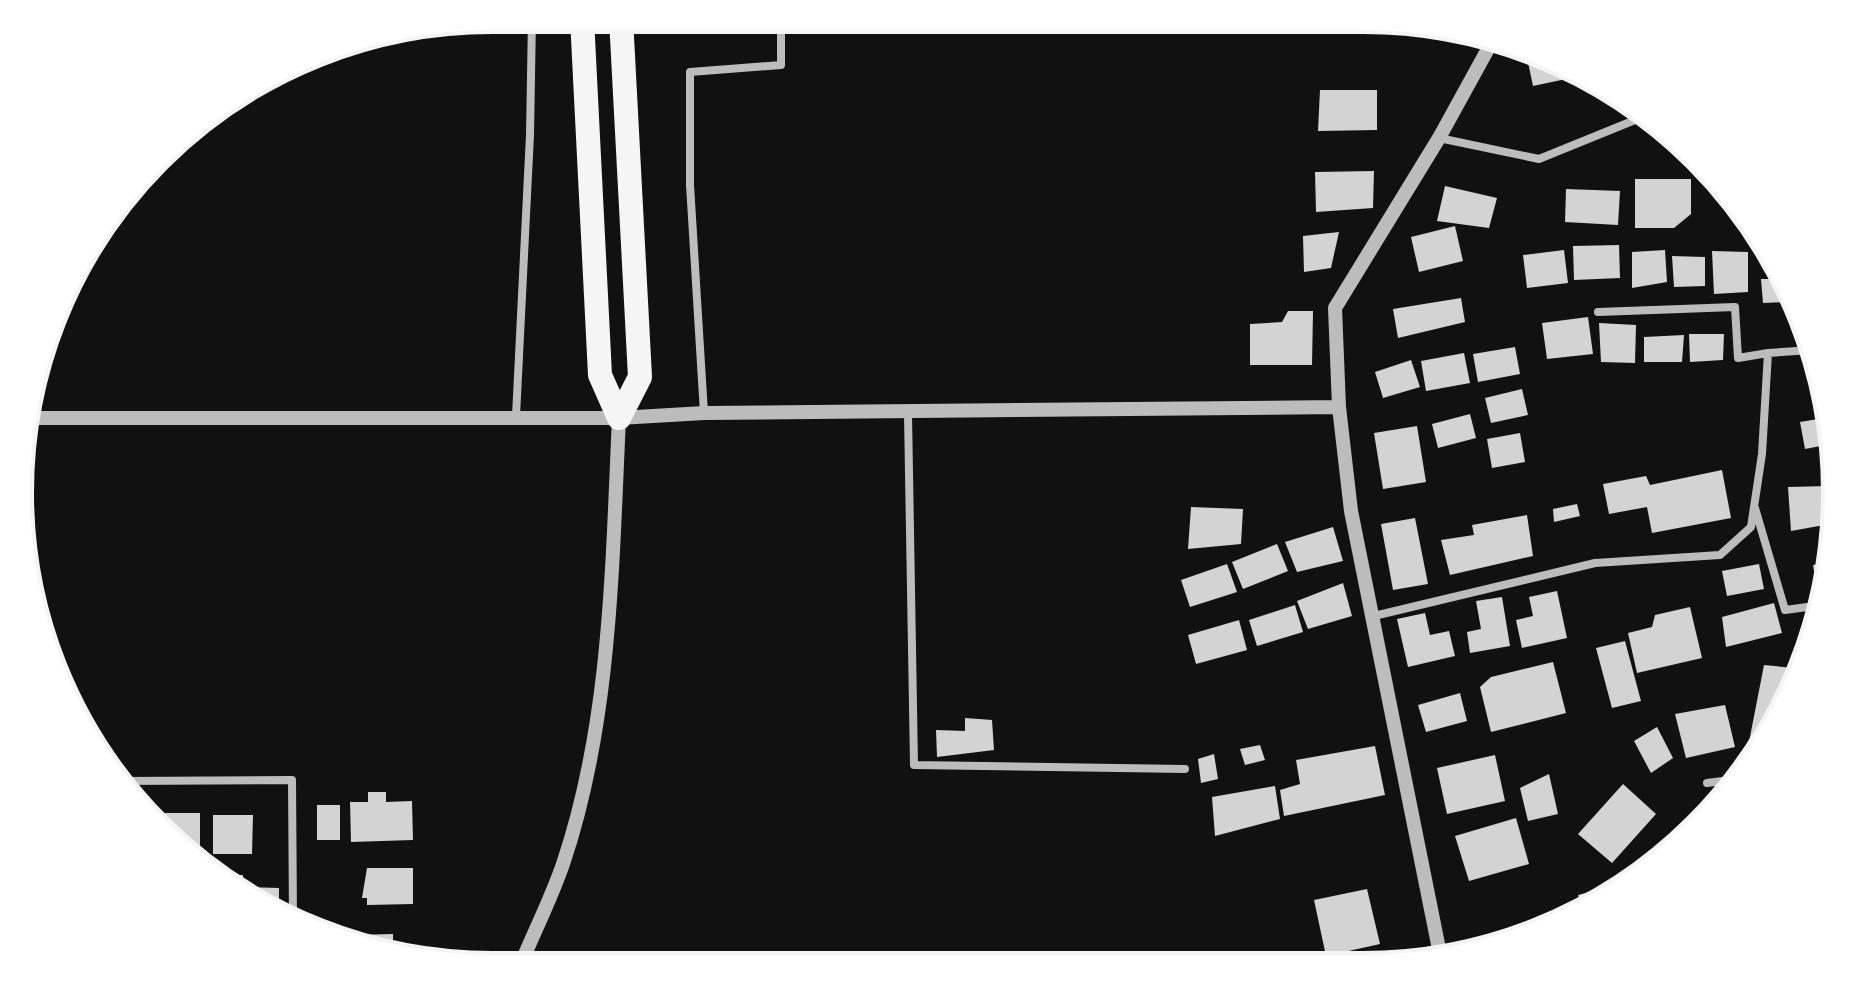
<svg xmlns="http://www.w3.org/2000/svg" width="1855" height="985" viewBox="0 0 1855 985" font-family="Spectral,serif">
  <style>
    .building { fill: #d3d3d3 }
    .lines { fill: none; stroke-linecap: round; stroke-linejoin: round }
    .minor { stroke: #bcbcbc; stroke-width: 8 }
    .tertiary { stroke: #bcbcbc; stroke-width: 14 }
    .motorway { stroke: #f5f5f5; stroke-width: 24 }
    .rim { fill: none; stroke: #f5f5f5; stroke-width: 4 }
  </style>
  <rect width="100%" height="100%" fill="#111"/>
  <path class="building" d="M1529,52L1557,64L1585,75L1533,86L1526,53Z
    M1320,90H1377V130L1318,131Z
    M1374,171L1373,208L1316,212L1315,172Z
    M1635,179H1691V214L1674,228H1635Z
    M1445,186L1497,198L1489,228L1437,221Z
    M1566,189L1620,191L1618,225L1565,222Z
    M1455,226L1463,261L1419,272L1411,237Z
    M1339,232L1331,268L1304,272L1303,236Z
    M1619,245L1620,278L1574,280L1573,246Z
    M1564,250L1568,283L1527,288L1523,255Z
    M1665,250L1667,282L1632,288V252Z
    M1712,251L1748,252V292L1714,294Z
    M1672,256L1705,257V286L1674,287Z
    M1761,279H1776L1788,302L1763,303Z
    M1461,298L1465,322L1398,338L1393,309Z
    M1288,311H1313L1312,365H1250V324L1282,322Z
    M1588,317L1593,354L1547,359L1542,323Z
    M1599,323L1636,325L1635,363L1601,362Z
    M1689,334H1724L1723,360L1690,362Z
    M1684,335L1682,362H1644V337Z
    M1515,347L1520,374L1478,382L1473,354Z
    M1464,353L1470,383L1426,391L1421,361Z
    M1411,360L1420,387L1383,398L1375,372Z
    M1821,371L1822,392L1811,393L1809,373Z
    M1522,389L1528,415L1491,423L1485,398Z
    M1470,414L1476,438L1438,448L1432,424Z
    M1824,418L1826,445L1805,449L1800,422Z
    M1417,426L1426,482L1383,489L1374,433Z
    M1520,433L1525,462L1492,468L1487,439Z
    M1722,470L1731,518L1652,533L1647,507L1609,514L1603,484L1646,476L1650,485Z
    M1828,486L1830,524L1791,531L1788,487Z
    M1577,504L1580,516L1554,522L1553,509Z
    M1191,507L1243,509L1241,544L1188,549Z
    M1527,515L1533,556L1450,575L1441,540L1474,535L1472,525Z
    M1415,518L1428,584L1393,590L1381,524Z
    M1333,527L1343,561L1297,572L1285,542Z
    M1277,544L1288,571L1243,589L1232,562Z
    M1830,562L1821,589L1817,590L1813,565Z
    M1227,564L1237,592L1190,607L1181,580Z
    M1759,564L1764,589L1727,596L1722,571Z
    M1343,583L1352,616L1308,629L1297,601Z
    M1557,591L1567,638L1522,648L1516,620L1533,616L1529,597Z
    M1502,597L1510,646L1470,653L1467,632L1481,629L1476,601Z
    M1774,603L1782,633L1726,647L1722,617Z
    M1295,605L1303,632L1257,646L1249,620Z
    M1690,607L1702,658L1637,673L1628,633L1652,627L1655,615Z
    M1425,613L1430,635L1449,631L1455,656L1408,667L1397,619Z
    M1239,620L1247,650L1196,664L1188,635Z
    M1625,641L1641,701L1612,708L1596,648Z
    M1553,662L1566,713L1491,732L1480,687L1491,677Z
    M1764,665L1794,668L1774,729L1760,749L1748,747Z
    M1460,693L1467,721L1426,732L1418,705Z
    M1725,705L1735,747L1686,758L1675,714Z
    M965,718L992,720L994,750L937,757L936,730L965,731Z
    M1657,727L1673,758L1651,773L1634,741Z
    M1260,745L1265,760L1245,765L1240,749Z
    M1375,746L1385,795L1284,816L1280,790L1300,784L1296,760Z
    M1214,754L1218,779L1201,783L1198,759Z
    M1495,755L1505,801L1447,814L1437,768Z
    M1549,774L1558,814L1528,821L1520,788Z
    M1623,784L1656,814L1612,863L1578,834Z
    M1275,786L1280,819L1215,836L1212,797Z
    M368,792H386V802L412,801L413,840L351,842L350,802H368Z
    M317,805H340V840H317Z
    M145,813H200V854H195Z
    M213,815H253L252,854H213Z
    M1516,818L1529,864L1469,881L1455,836Z
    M367,868H413V904L367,905V898H362Z
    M221,875H243V887L279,888V913L256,904Z
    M1634,880L1626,887L1582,909L1578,895Z
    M1367,889L1380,944L1326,956L1314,900Z
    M393,934V955L351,943V935Z"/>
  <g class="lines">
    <path class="minor" d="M1439,138L1539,159L1635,120H1644
      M1598,312L1735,307L1738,358L1768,353
      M704,413L690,185V72L781,65V18
      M908,414L914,765L1185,769
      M516,416L530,135L532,18
      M1755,508L1785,610L1815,606
      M1374,616L1595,563L1720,555L1751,527L1762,454L1768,353L1811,350
      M121,781L292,780L293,919
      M1707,783L1738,779"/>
    <path class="tertiary" d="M29,418H619L704,413L1339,407
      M1441,959L1351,511L1339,407L1335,308L1439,138L1494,38
      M520,966C534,932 551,899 563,864C611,722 612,567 619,418"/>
    <path class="motorway" d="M582,18L600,375L619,418
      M619,418L640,377L621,18"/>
  </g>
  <path d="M0 0H1855V985H0ZM492 32H1363A460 460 0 0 1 1823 492V493A460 460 0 0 1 1363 953H492A460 460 0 0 1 32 493V492A460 460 0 0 1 492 32Z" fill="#fff" fill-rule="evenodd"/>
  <path class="rim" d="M492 32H1363A460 460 0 0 1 1823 492V493A460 460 0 0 1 1363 953H492A460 460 0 0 1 32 493V492A460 460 0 0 1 492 32Z"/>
</svg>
